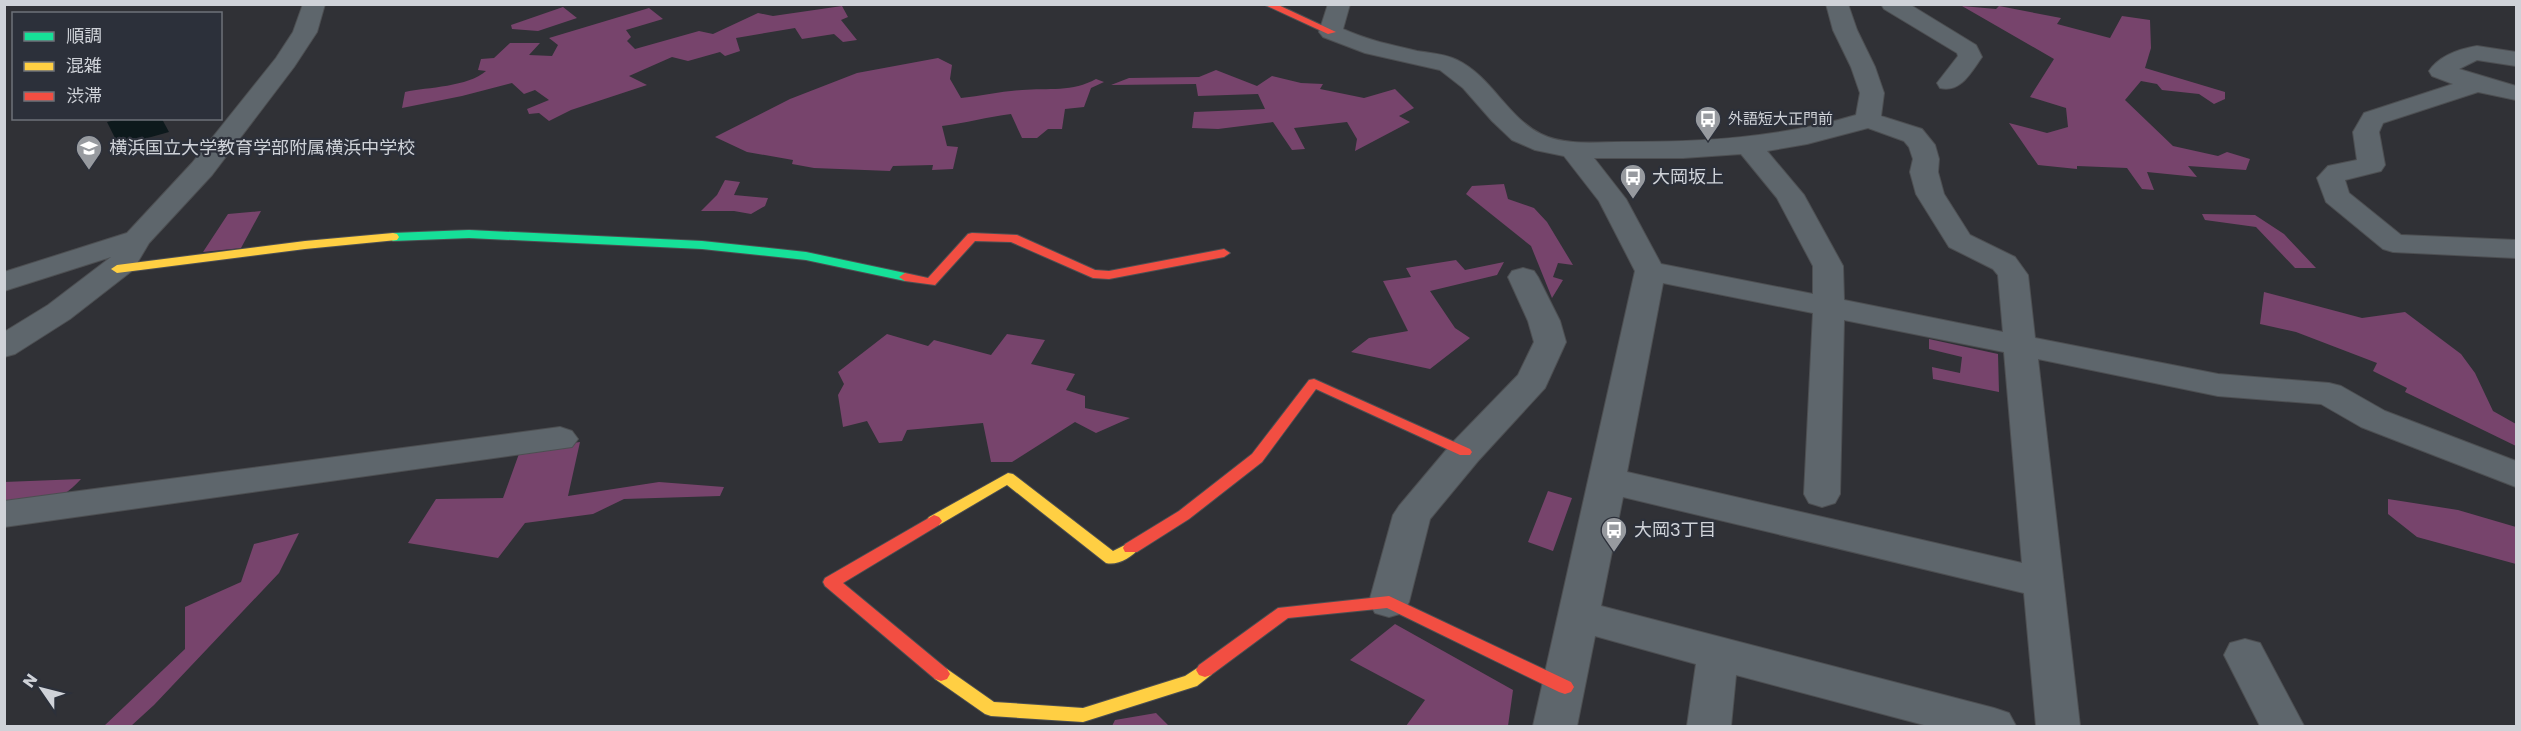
<svg xmlns="http://www.w3.org/2000/svg" width="2521" height="731" viewBox="0 0 2521 731" font-family="Poppins,'Noto Sans JP',sans-serif">
  <style>
    .forest { fill: #77446c }
    .water { fill: #0d191c }
    .lines { fill: none; stroke-linecap: round; stroke-linejoin: round }
    .street-casing { stroke: #4d4f52; stroke-width: 2 }
    .fast-casing { stroke: #4d4f52; stroke-width: 2 }
    .slow-casing { stroke: #4d4f52; stroke-width: 2 }
    .jam-casing { stroke: #4d4f52; stroke-width: 2 }
    .street { fill: #5e666c; fill-rule: evenodd }
    .fast { fill: #16e098; fill-rule: evenodd }
    .slow { fill: #ffcf43; fill-rule: evenodd }
    .jam { fill: #f24e42; fill-rule: evenodd }
    .labels { text-anchor: middle; stroke-width: 4.5; stroke-linejoin: round; paint-order: stroke }
    .far-poi-label { font-size: 15px; fill: #cfd2d8; stroke: #2c303a; text-anchor: start }
    .poi-label { font-size: 18px; fill: #cfd2d8; stroke: #2c303a; text-anchor: start }
  </style>
  <rect width="100%" height="100%" fill="#303136"/>
  <path class="forest" d="M842,6L848,17L841,20L857,40L843,42L834,34L802,39L795,28L736,38L740,51L725,56L720,52L688,61L672,57L629,76L647,85L571,110L549,121L539,113L529,114L527,109L549,100L535,90L524,94L512,83L462,96L402,108L405,92C428,87 468,87 486,71L478,70L481,59L494,58L510,43H540L529,55L552,56L558,45L549,38L649,8L663,19L626,30L631,37L627,41L635,49L699,31L713,34L758,13L773,16Z
    M1962,6L1996,9L1999,6L2061,18L2057,24L2110,38L2122,16L2150,20L2151,48L2145,68L2225,92V99L2214,104L2199,94L2162,90L2157,84L2141,81L2125,100L2173,146L2218,156L2227,152L2250,159L2246,170L2188,166L2197,177L2147,172L2154,190L2142,189L2127,168L2077,166V169L2038,165L2009,123L2047,133L2068,127L2066,108L2030,97L2054,59Z
    M563,7L577,18L538,31L512,29L511,25Z
    M938,58L952,65L950,79L961,98C981,96 1002,91 1022,90C1048,88 1073,92 1096,79L1104,82L1091,88L1084,107L1065,109L1062,129H1048L1037,138H1022L1011,114C987,117 966,123 942,126L947,146L958,147L953,169L932,170L933,165L893,166L890,171L814,168L792,164L793,160L747,152L715,137L790,99L857,73Z
    M1216,70L1257,86L1272,76L1301,83L1323,84L1320,89L1364,98L1395,89L1414,108L1399,116L1410,122L1355,151L1357,139L1347,122L1294,128L1305,149L1292,150L1273,122L1218,129L1192,128L1194,112L1265,109L1258,94L1198,96L1196,84L1111,85L1129,78L1199,77Z
    M725,180L740,182L734,195L768,198L765,206L751,214L734,211H701L717,195Z
    M1504,184L1508,199L1534,208L1547,222L1573,265L1558,263L1553,277L1563,280L1552,298L1531,246L1466,194L1472,186Z
    M261,211L241,248L203,252L228,214Z
    M2202,214L2255,215L2284,234L2316,268H2295L2256,227L2205,220Z
    M1456,260L1465,270L1504,262L1497,275L1430,291L1455,328L1470,338L1430,369L1351,352L1369,338L1408,331L1383,281L1411,277L1406,268Z
    M2264,292L2362,318L2405,312L2461,354L2475,373L2493,411L2516,424V446L2405,392L2407,388L2373,371L2377,363L2296,332L2260,324Z
    M887,334L928,346L934,340L991,355L1007,334L1045,340L1031,364L1075,374L1066,390L1085,396V408L1130,418L1096,433L1075,422L1012,462H991L983,423L907,430L902,441L879,443L867,421L843,427L838,395L844,384L838,372Z
    M1929,339L1998,354L1999,392L1933,379L1932,367L1960,373L1962,357L1929,349Z
    M580,442L568,496L659,482L724,487L720,496L624,499L593,514L525,523L498,558L408,543L436,499L503,498L520,451Z
    M81,479C58,505 37,504 5,507L4,482Z
    M1548,491L1572,498L1553,551L1528,542Z
    M2388,499L2458,510L2516,527V564L2417,537L2388,514Z
    M299,533L279,573L154,705L131,726H104L185,649V607L241,582L254,544Z
    M1395,624L1513,690L1508,726H1406L1425,700L1350,660Z
    M1156,713L1169,726H1112L1115,720Z"/>
  <path class="water" d="M119,119H162L169,132L119,146L107,122Z"/>
  <g class="lines">
    <g class="street-casing">
      <path id="street" d="M303,4H325L317,32L294,67L212,175L149,243L133,270L70,319L15,354L4,357V332L48,305L111,257L4,291V272L127,233L192,163L276,58L293,32Z
        M1328,4H1350L1343,29C1367,40 1392,45 1417,51C1430,53 1445,54 1457,60C1492,77 1507,117 1541,134C1565,146 1597,142 1622,142C1702,142 1779,138 1856,115L1860,93L1851,67L1833,30L1826,4H1848L1857,30L1875,67L1884,93L1881,116L1922,129L1935,145L1939,159L1938,172L1944,194L1970,235L2015,257L2028,275L2035,338L2218,374L2329,383L2341,386L2385,411L2516,461V487L2361,427L2321,404L2218,396L2038,359L2080,726H2036L2024,593L1623,497L1601,606L1994,708L2009,713L2016,726H1928L1736,675L1731,726H1687L1696,664L1595,636L1577,726H1533L1635,271L1599,201L1564,156L1535,150L1512,140L1492,121L1463,88L1440,70L1365,53L1323,37L1319,32ZM1868,128L1904,141L1909,147L1913,159L1910,172L1916,194L1949,247L1993,269L1998,275L2003,332L1844,300L1843,266L1804,195L1767,151L1807,144ZM1741,154L1777,198L1813,266V294L1661,264L1626,199L1594,158H1683ZM1663,283L1813,313L1804,494L1809,503L1822,507L1835,503L1840,494L1844,320L2004,352L2022,563L1627,472Z
        M1881,4H1909L1976,45L1982,57C1971,72 1961,93 1940,88L1937,83L1958,56L1957,53L1884,9Z
        M2477,46L2516,52V66L2477,60L2459,69L2516,86V100L2478,92L2383,123L2379,132L2385,165L2381,171L2345,180L2349,193L2401,235L2516,240V258L2393,252L2383,249L2326,202L2317,178L2328,166L2357,160L2353,132L2364,113L2453,84L2432,76L2429,71C2439,56 2459,49 2477,46Z
        M1523,268L1534,271L1538,277L1560,321L1566,342L1545,388L1478,461L1430,519L1409,602L1403,613L1389,617L1375,613L1369,602L1393,515L1399,506L1452,443L1518,375L1534,342L1528,321L1508,277L1512,271Z
        M560,427L572,431L578,439L572,447L4,527V501Z
        M2245,639L2260,643L2304,726H2260L2224,655L2230,643Z"/>
    </g>
    <g class="fast-casing">
      <path id="fast" d="M469,230L702,241L806,252L905,273L911,277L905,281L806,260L702,249L469,238L393,241L387,237L393,233Z"/>
    </g>
    <g class="slow-casing">
      <path id="slow" d="M393,233L397,234L399,237L397,240L305,249L117,273L111,269L117,265L305,241Z
        M1008,473L1013,474L1113,551L1131,542L1137,544L1139,548C1133,557 1117,566 1106,563L1007,485L939,525H929L926,521L929,517Z
        M1205,663L1211,665L1214,670L1211,675L1197,686L1083,722L991,716L985,714L935,679L932,674L935,669L941,667L947,669L994,702L1083,708L1185,676Z"/>
    </g>
    <g class="jam-casing">
      <path id="jam" d="M1263,4H1276L1336,32L1328,34Z
        M972,233L1017,235L1095,270L1109,271L1224,249L1230,253L1224,257L1109,279L1093,278L1011,242L975,241L935,285L905,281L899,277L905,273L928,278L968,234Z
        M1314,379L1470,449L1472,452L1470,455H1460L1316,389L1262,462L1189,519L1137,552H1125L1123,548L1125,544L1179,511L1252,454L1309,380Z
        M934,515L939,517L942,521L939,525L843,583L947,669L950,674L947,679L941,681L935,679L825,586L823,582L825,578Z
        M1389,596L1571,682L1574,687L1571,692L1565,694L1559,692L1387,608L1288,618L1211,675L1205,677L1199,675L1196,670L1199,665L1278,608Z"/>
    </g>
    <use href="#street" class="street"/>
    <use href="#fast" class="fast"/>
    <use href="#slow" class="slow"/>
    <use href="#jam" class="jam"/>
  </g>
  <defs>
    <g id="bus-pin" transform="scale(1.35)"><path d="M0 17L-7.5 6A9.5 9.5 0 1 1 7.5 6Z" fill="#979a9f" stroke="#2c303a"/><path d="M-5-6H5V4H4V6H2V4H-2V6H-4V4H-5ZM-3.5-4V0h7V-4ZM-3.5 1.2v1.5H-2V1.2ZM2 1.2v1.5H3.5V1.2Z" fill="#fff"/></g>
    <g id="school-pin" transform="scale(1.35)"><path d="M0 17L-7.5 6A9.5 9.5 0 1 1 7.5 6Z" fill="#979a9f" stroke="#2c303a"/><path d="M0-5L7-2L0 1L-7-2ZM-4 1L0 2.5L4 1V4Q0 6-4 4Z" fill="#fff"/></g>
  </defs>
  <g fill-rule="evenodd">
    <use href="#bus-pin" x="1708" y="119"/>
    <use href="#school-pin" x="89" y="148"/>
    <use href="#bus-pin" x="1633" y="177"/>
    <use href="#bus-pin" x="1614" y="530"/>
  </g>
  <g class="labels">
    <g class="far-poi-label">
      <text x="1728" y="124">外語短大正門前</text>
    </g>
    <g class="poi-label">
      <text x="109" y="154">横浜国立大学教育学部附属横浜中学校</text>
      <text x="1652" y="183">大岡坂上</text>
      <text x="1634" y="536">大岡3丁目</text>
    </g>
  </g>
  <rect width="2521" height="731" fill="none" stroke="#cfd2d8" stroke-width="12"/>
  <rect x="12" y="12" width="210" height="108" fill="#2c303a" stroke="#6d7179" stroke-width="1.5"/>
  <rect x="24" y="32" width="30" height="9" fill="#16e098" stroke="#6d7179" stroke-width="1.5"/>
  <text x="66" y="42" font-size="18" fill="#cfd2d8">順調</text>
  <rect x="24" y="62" width="30" height="9" fill="#ffcf43" stroke="#6d7179" stroke-width="1.5"/>
  <text x="66" y="72" font-size="18" fill="#cfd2d8">混雑</text>
  <rect x="24" y="92" width="30" height="9" fill="#f24e42" stroke="#6d7179" stroke-width="1.5"/>
  <text x="66" y="102" font-size="18" fill="#cfd2d8">渋滞</text>
  <g transform="translate(42 689) rotate(305)" stroke="#2c303a" stroke-width="4.5" paint-order="stroke">
  <path d="M0-4.5L10 22L0 15L-10 22Z" fill="#cfd2d8"/>
  <text y="-9" font-size="16" font-weight="bold" text-anchor="middle" fill="#cfd2d8">N</text>
  </g>
</svg>
